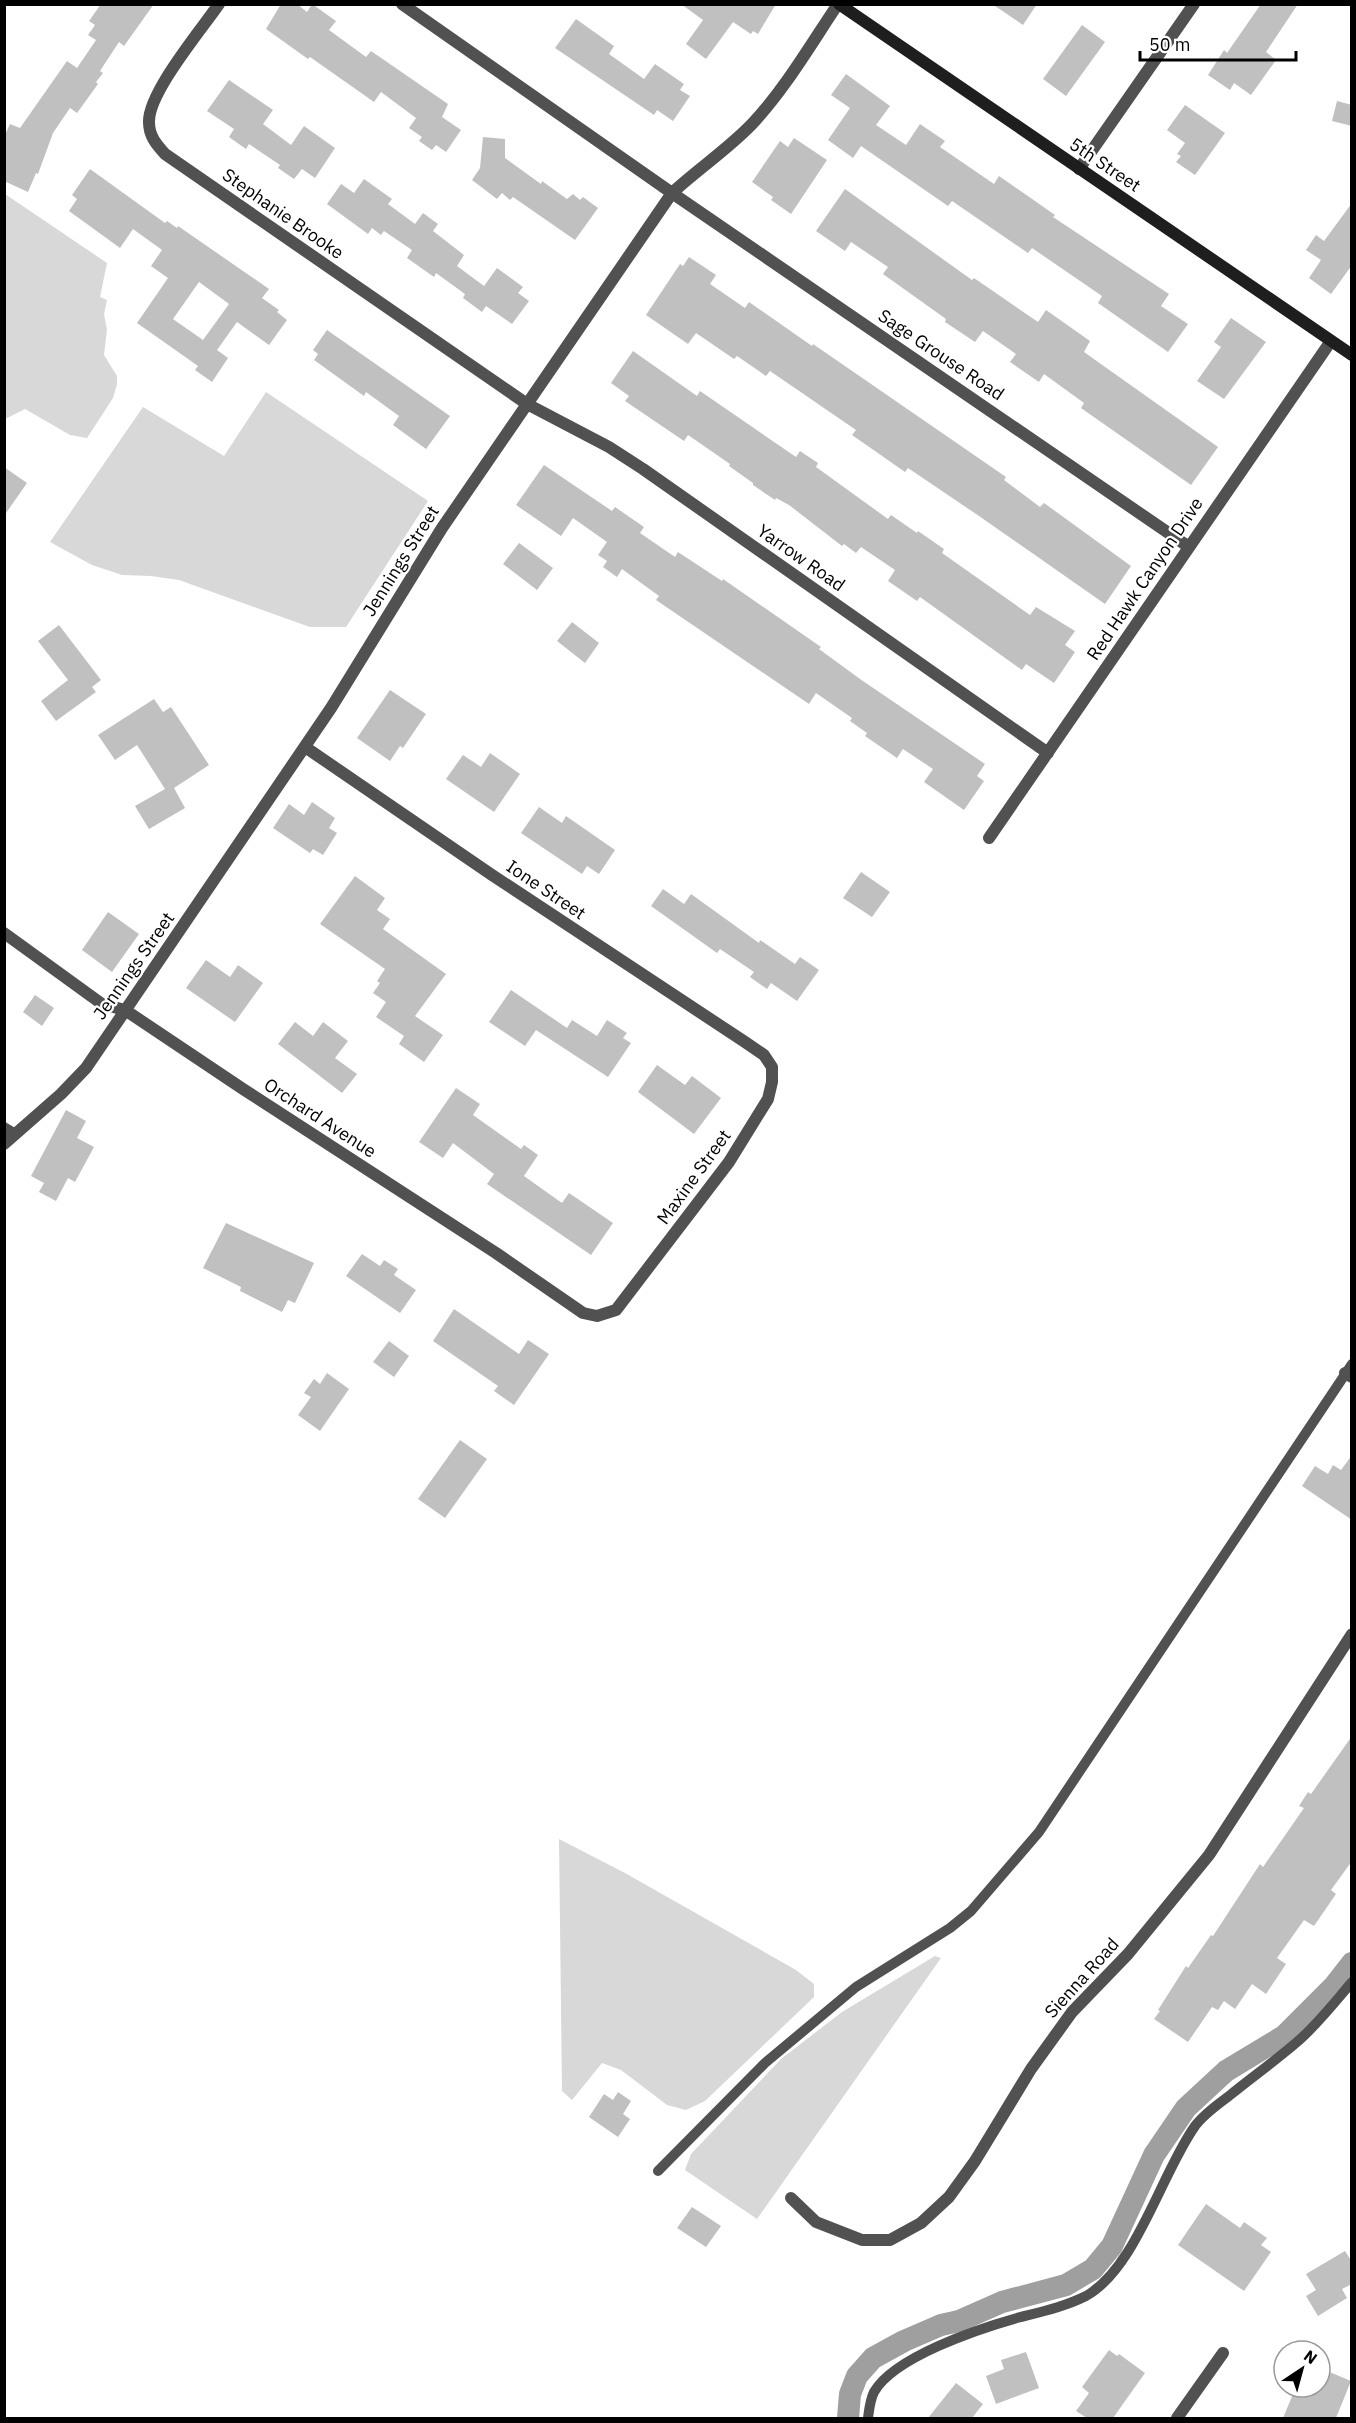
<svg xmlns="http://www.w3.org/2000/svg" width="1356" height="2423" viewBox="0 0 1356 2423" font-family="'IBM Plex Sans',sans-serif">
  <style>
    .green { fill: #d8d8d8 }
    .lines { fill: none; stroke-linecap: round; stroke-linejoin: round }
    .canal { stroke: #9f9f9f; stroke-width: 22 }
    .building { fill: #c0c0c0; fill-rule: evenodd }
    .lane { stroke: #515151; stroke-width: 10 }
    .street { stroke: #515151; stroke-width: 12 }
    .secondary { stroke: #1e1e1e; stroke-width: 12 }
    .labels { text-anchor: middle; stroke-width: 4.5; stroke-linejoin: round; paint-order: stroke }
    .street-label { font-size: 18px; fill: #000; stroke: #fff }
  </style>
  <rect width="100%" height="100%" fill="#fff"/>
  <path class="green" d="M5,194L107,263L100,297L107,300L104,314L107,330L104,355L117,376V384L113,398L87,438L70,435L25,409L5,419Z
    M266,392L428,501L346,627H310L179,580L151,576L122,575L92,565L50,542L143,407L224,456Z
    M559,1839L625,1873L796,1970L814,1984V1997L705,2101L686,2110L667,2105L621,2070L602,2063L572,2100L562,2091Z
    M935,1956L941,1958L757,2219L685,2170L691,2154L781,2059L842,2012Z"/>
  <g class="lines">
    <path class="canal" d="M848,2418L850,2394L857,2376L873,2358L904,2341L941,2325L959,2321L1002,2302L1066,2285L1093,2269L1112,2246L1154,2155L1186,2108L1226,2071L1284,2036L1334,1986L1352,1963"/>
  </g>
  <path class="building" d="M101,4H154L124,46L119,42L100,71L103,73L96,82L98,84L77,113L70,108L53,133L38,174L36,173L28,192L4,181V137L10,124L20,128L67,61L77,68L96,40L88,35L95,25L89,21Z
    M281,4H297L307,12L312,4L336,21L329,30L366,57L371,51L448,104L442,117L461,130L446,152L436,145L432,150L419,141L422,137L409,128L416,118L381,92L374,102L310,57L308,59L266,29Z
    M681,4H776L758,34L753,31L751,34L733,22L706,59L686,44L703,20Z
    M992,4H1037L1023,25Z
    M1261,4H1298L1266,52L1276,60L1251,95L1234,83L1230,90L1208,75L1224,50L1227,53Z
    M576,19L614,46L609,54L644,79L655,64L684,84L680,90L690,96L673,121L657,110L654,115L555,48Z
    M1082,25L1105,42L1066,96L1043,79Z
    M846,74L890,106L876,125L906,145L920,124L945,141L940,147L994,184L999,176L1055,215L1053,217L1169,294L1161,306L1188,324L1168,352L1098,303L1102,296L1032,248L1028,253L952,201L948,206L861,146L853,158L828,140L850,108L831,95Z
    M229,80L273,110L263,124L291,145L304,126L335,148L315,178L302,169L294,179L278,168L280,165L249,144L246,149L229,137L234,129L207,111Z
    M1337,101L1352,105V126L1332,121Z
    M1185,105L1225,133L1195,175L1176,162L1181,156L1177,154L1185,143L1167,130Z
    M483,137L505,139V158L541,184L542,181L567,199L573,194L580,200L583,197L598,208L575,240L513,197L510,200L502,193L497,199L472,180L480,168Z
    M794,138L827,160L791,214L771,200L773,197L752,182L780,141L788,147Z
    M90,169L165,223L167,221L177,228L178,226L269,289L262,298L279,310L277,312L287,320L269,345L237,322L217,350L228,358L212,382L195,370L198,366L137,323L168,278L151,266L162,250L133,229L120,248L69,211L77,199L72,195ZM199,282L229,304L203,340L173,319Z
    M364,179L392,199L388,204L415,224L423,213L438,224L433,231L464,255L457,266L484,286L497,268L523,287L518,293L529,301L512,324L486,306L482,312L463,298L465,294L436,273L434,277L407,258L412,250L384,231L381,235L372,228L368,234L327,204L341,184L354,193Z
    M845,189L972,280L974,278L1038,322L1046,310L1090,341L1084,352L1218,447L1191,485L1081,408L1084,403L1044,374L1039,382L1010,362L1016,354L983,331L975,342L945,322L946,319L883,274L888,267L851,242L845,251L816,231Z
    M1352,203V265L1331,294L1309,278L1321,260L1306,250L1316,235L1324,241Z
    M689,257L716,275L710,284L745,308L749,302L812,346L813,344L1006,477L1004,480L1040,507L1044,503L1131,566L1105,604L979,516L908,468L905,472L852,435L856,430L770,371L766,376L737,356L734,359L696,333L688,344L646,315L680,264L683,266Z
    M1231,318L1266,342L1224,399L1197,381L1221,347L1214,342Z
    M327,330L450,416L426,449L393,425L399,416L366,392L364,396L314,360L318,354L313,350Z
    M633,351L697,396L700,391L796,457L800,451L818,463L816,467L888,519L891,515L917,533L918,531L944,549L942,553L1030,615L1036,607L1075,631L1065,645L1075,652L1054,683L1026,664L1022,670L920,597L917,601L888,581L895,570L861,547L856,553L844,544L842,546L789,505L776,498L775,500L753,485V483L729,466L730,464L688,435L684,441L625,401L629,396L611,383Z
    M544,465L612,511L615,507L644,527L640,533L675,557L678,552L722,581L723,579L821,647L819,649L860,679L985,764L977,776L984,781L964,810L924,782L933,769L903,749L897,758L865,736L867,733L850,721L852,718L816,693L809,704L656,600L659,596L622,569L617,577L603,567L607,561L598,555L607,542L573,518L561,536L516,505Z
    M4,467L27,483L4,516Z
    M519,543L553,568L537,590L503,564Z
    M572,622L599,643L585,663L557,641Z
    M59,625L101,680L92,687L96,692L56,721L41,701L68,680L38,641Z
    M390,690L426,714L403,748L400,746L390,761L357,738Z
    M154,699L163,712L171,707L209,765L174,788L185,808L149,829L135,806L165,789L137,745L115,760L98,735Z
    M490,753L520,774L494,812L446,779L463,755L481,767Z
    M312,802L335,818L329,828L337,833L323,855L313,849L310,853L273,828L289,804L304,815Z
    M539,807L562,823L566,816L615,850L599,874L587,866L582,874L521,833Z
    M861,872L890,892L872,917L843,898Z
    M355,876L385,898L377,910L390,919L383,929L446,974L415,1016L443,1035L424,1062L399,1044L404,1036L376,1017L386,1002L373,993L380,983L377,981L385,969L320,924Z
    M663,889L684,904L691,894L759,943L760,940L795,964L800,957L819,970L797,1001L771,983L767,989L750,977L754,972L720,949L717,953L651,906Z
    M108,912L139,934L112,972L82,950Z
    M206,960L230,977L238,965L263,983L235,1022L186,988Z
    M511,990L567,1028L572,1020L597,1036L607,1020L627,1033L623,1038L631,1043L608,1077L536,1030L525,1046L489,1022Z
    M35,995L54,1008L42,1026L23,1012Z
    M295,1022L313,1036L323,1022L348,1041L335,1058L357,1074L342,1093L278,1044Z
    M657,1065L685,1085L692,1076L721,1098L694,1134L638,1092Z
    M456,1088L480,1104L473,1115L521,1149L524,1145L538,1155L524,1176L562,1203L569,1193L613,1223L591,1255L487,1184L494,1174L453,1143L443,1158L419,1142Z
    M66,1110L86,1121L77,1138L94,1147L75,1182L68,1178L56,1201L39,1192L44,1183L31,1176Z
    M226,1223L314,1263L295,1303L288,1300L282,1312L240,1291L241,1287L203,1268Z
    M362,1254L380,1266L384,1260L398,1269L394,1275L416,1290L400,1313L346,1276Z
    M454,1309L519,1354L528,1340L549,1354L514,1405L494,1391L498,1386L433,1341Z
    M389,1341L409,1356L394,1377L373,1362Z
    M327,1373L349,1389L320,1431L298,1415L311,1397L304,1393L314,1379L320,1384Z
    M460,1440L487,1459L445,1518L418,1499Z
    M1352,1455V1520L1302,1486L1315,1466L1328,1474L1333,1465L1341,1470Z
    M1352,1736V1861L1331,1890L1336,1894L1314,1926L1304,1920L1277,1958L1286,1964L1266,1994L1252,1984L1235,2009L1224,2001L1218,2010L1212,2007L1188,2042L1154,2019L1160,2011L1158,2010L1186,1966L1188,1968L1211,1935L1213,1936L1260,1864L1263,1867L1304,1808L1299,1806L1308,1792L1311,1794Z
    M618,2092L631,2101L623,2114L630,2119L618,2137L589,2117L604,2094L613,2100Z
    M1206,2204L1240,2228L1244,2222L1267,2238L1261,2245L1271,2252L1244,2291L1178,2245Z
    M692,2207L721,2226L706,2247L677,2228Z
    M1345,2251L1352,2262V2284L1342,2289L1347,2298L1318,2316L1306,2296L1316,2290L1306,2274Z
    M1109,2350L1117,2356L1119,2354L1145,2373L1113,2418H1087L1076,2411L1089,2393L1082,2387Z
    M1026,2352L1039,2388L996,2404L986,2376L1004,2369L1001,2360Z
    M1320,2368L1351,2381L1336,2418H1283L1296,2387H1320Z
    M956,2383L983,2404L972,2418H928Z"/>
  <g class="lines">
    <path class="lane" d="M4,1127L14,1133
      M658,2171L765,2063L856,1987L950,1928L971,1911L1039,1832L1352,1364
      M868,2418C869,2410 870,2400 874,2392C894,2357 978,2329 1017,2318C1040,2312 1064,2307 1086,2296C1136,2268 1161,2174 1195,2126C1204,2114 1217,2105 1229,2096C1251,2078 1275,2061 1297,2042C1317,2025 1334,2003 1352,1982"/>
    <path class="street" d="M219,4C201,30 148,93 149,122C149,136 156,144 165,154L527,404L609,447L643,469L1048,753
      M402,4L672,193L1189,547
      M1079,169L1194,4
      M989,838L1331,341
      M4,933L102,1004L125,1010L243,1089L496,1253L583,1313L597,1316L616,1310L729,1162L768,1099L772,1082V1067L764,1055L745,1042L492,875L305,747
      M4,1144L61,1094L86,1068L331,708L442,528L672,193C698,169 728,149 752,124C785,89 811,44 838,4
      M1345,1373L1352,1377
      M791,2198L816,2222L862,2240H890L921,2223L949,2197L975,2161L1031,2069L1072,2012L1128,1954L1209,1855L1352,1634
      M1177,2418L1223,2353"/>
    <path class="secondary" d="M839,4L1352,355"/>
  </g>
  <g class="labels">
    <g class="street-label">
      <text transform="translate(1105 165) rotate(34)" y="6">5th Street</text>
      <text transform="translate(283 214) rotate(35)" y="6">Stephanie Brooke</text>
      <text transform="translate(941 355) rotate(34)" y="6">Sage Grouse Road</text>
      <text transform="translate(801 558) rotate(35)" y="6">Yarrow Road</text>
      <text transform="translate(401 561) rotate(-58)" y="6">Jennings Street</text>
      <text transform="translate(1145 579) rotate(-56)" y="6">Red Hawk Canyon Drive</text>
      <text transform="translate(546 890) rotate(34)" y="6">Ione Street</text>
      <text transform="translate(134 966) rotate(-55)" y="6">Jennings Street</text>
      <text transform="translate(320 1118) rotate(33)" y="6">Orchard Avenue</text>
      <text transform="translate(694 1177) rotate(-54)" y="6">Maxine Street</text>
      <text transform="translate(1082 1978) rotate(-48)" y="6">Sienna Road</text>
    </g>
  </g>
  <rect width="1356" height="2423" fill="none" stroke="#000000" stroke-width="12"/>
  <g transform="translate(1302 2369) rotate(36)"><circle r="28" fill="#ffffff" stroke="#999999" stroke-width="1.5"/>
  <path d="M0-4.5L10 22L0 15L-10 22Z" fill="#000000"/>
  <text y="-9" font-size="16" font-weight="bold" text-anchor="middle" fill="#000000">N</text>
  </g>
  <path d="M1140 51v9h156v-9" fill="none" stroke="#000000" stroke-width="3"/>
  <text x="1149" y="51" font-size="18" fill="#000000" stroke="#ffffff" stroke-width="4.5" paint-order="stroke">50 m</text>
</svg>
